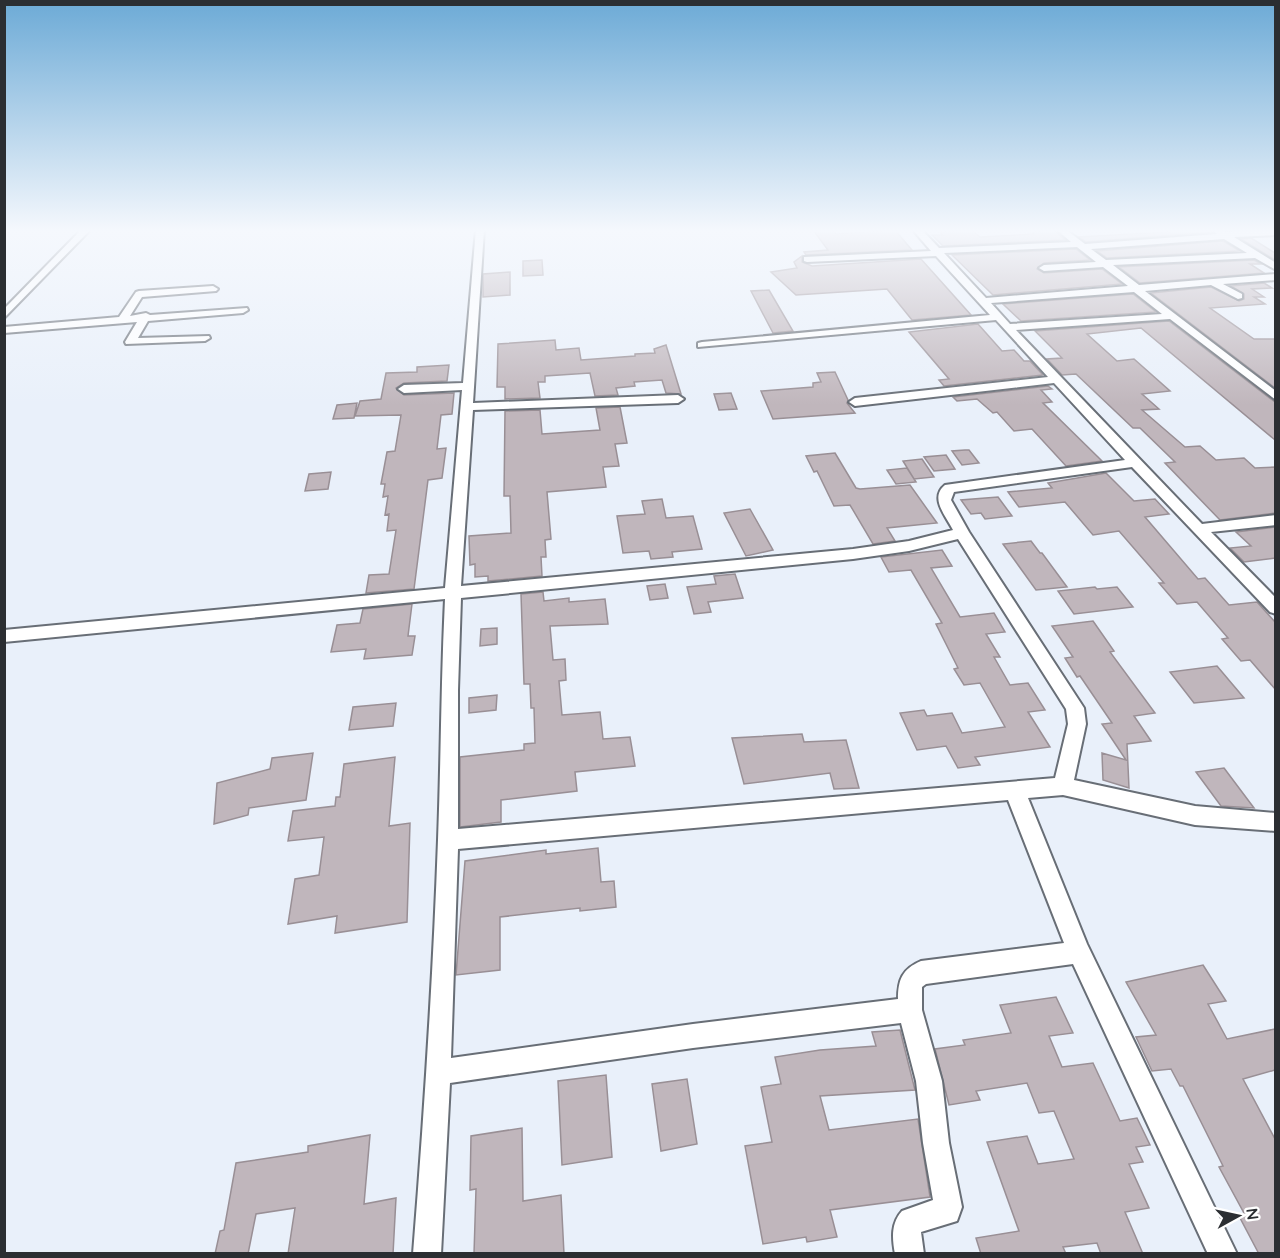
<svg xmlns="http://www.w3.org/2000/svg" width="1280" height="1258" viewBox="0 0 1280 1258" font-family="Quicksand,sans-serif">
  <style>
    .building { fill: #c0b6bc; stroke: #998f95; stroke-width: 1.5 }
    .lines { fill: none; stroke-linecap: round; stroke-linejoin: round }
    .street-casing { stroke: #686e76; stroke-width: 4 }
    .street { fill: #fff; fill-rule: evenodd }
  </style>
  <rect width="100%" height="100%" fill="#e9f0fa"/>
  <path class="building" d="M832,229L836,234L895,230L912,250L806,255L804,252L828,250L813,230Z
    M1163,229H1213L1212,232L1086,242L1079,237L1168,232Z
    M972,230L980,237L1034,234L1031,232L1054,230L1065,240L943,246L932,235H943L940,232Z
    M1251,238L1275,253V260L1241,239Z
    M1223,241L1240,251L1107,258L1097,251Z
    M1076,249L1090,260L1044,263L1037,269L1044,273L1102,269L1122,284L993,295L952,255Z
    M802,256V262L812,266L921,259L971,315L912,320L887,289L796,295L771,272L797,268L794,262Z
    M542,260L543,275L523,276V261Z
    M1254,260L1261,264H1250L1264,273L1140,283L1119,267Z
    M510,272V295L483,297V274Z
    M1264,283L1272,288L1252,289L1264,297H1254L1265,304L1210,308L1254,339H1275V388L1151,293L1211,287L1239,301L1244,299V294L1231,286Z
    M769,290L793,331L773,333L751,291Z
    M1133,294L1156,312L1021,321L1003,304Z
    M1169,321L1275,402V440L1141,328L1087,334L1117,361L1134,359L1170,391L1142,394L1159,409L1142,410L1185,447L1200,446L1216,460L1244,458L1255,468L1275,467V513L1220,520L1165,463L1175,462L1140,428H1133L1076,374L1062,375L1047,359L1062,358L1035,331Z
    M978,324L1002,351L1014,350L1024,361H1030L1043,375L944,386L939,380L949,379L909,332Z
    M555,340L556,350L579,348L581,360L635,356V354L655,353L654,349L666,345L681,394L666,393L662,380L634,382L635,386L616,388L618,395L595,396L590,373L545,376V382H538L540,398L505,399V387H497L498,344Z
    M449,365L447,381L404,383L396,388L404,395L454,393L452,414L441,415L437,449L446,448L442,478L428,480L414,589L366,593L369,575L389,574L396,530L387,531L389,514L385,515L388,496L383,497L385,484H381L387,452L395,451L401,415L355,416L360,401L381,399L386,373L417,372V367Z
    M835,372L848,400L847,403L855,413L773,419L761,391L813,387V383L821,382L817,373Z
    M1048,386L1052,389L1041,390L1052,402L1043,403L1102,461L1066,466L1032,429L1014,431L997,412L993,413L977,399L957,401L953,397Z
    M731,393L737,409L719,410L714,394Z
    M357,403L354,418L333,419L337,405Z
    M620,407L627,443L615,444L619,466L603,467L606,487L547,492L551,539L545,540L546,557H541L542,576L488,581V576L475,577V564L470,565L469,536L511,533L510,496H504L505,411L540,410L542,434L600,430L596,408Z
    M965,450H969L979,463L962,465L952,451Z
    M835,453L856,488L860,489L910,485L937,523L887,528L895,541L873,544L850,505L834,506L817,471L814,472L806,456Z
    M946,455L955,469L934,471L924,457Z
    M922,459L934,477L914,479L903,461Z
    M907,468L916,482L896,484L887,470Z
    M331,472L328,489L305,491L309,474Z
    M1106,473L1134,501L1155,499L1169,514L1145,517L1198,579L1205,578L1229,605L1257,602L1275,622V689L1250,660L1241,661L1222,639L1228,638L1197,602L1177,604L1159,583H1164L1119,531L1093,535L1065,502L1019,507L1008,492L1052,488L1048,483Z
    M998,497L1012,516L985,519L981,513L971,514L961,500Z
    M662,499L666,518L693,516L702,549L672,552L673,557L651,559L649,551L623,553L617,516L645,514L642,501Z
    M750,509L773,550L746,556L724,513Z
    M1275,527V558L1244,562L1230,548L1251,546L1236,532Z
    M1031,541L1040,553H1042L1067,587L1036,590L1003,544Z
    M942,550L952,566L931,568L960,617L994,613L1005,632L986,634L1000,657H994L1010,685L1028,683L1045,710L1028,712L1050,747L975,757L980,765L958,768L946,746L917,750L900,713L924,710L927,716L952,713L962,733L1005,727L980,683L964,685L954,669L958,668L936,624L942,623L911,570L889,572L881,557Z
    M735,574L743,598L708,602L711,612L694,614L687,587L716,584L714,576Z
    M665,584L668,598L650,600L647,586Z
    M1095,587L1097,589L1117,587L1133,607L1074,614L1058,591Z
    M543,592L544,601L569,598V602L605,599L608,624L550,626L553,660L565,659L566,680L559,681L562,715L600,712L603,739L630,737L635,766L575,772L577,791L501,800V822L460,827V757L524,750V744L535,743L534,708H531L530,684H524L521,594Z
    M412,604L408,636H415L412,655L364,659L366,649L331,652L337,625L360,623L363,609Z
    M1093,621L1114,651L1110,652L1155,713L1134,716L1151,741L1127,744L1129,788L1103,780L1102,753L1126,760L1102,724L1112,723L1080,676L1077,677L1065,658L1073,657L1052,626Z
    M497,628V644L480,646L481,629Z
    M1217,666L1244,698L1194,703L1170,672Z
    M497,695L496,710L469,713V698Z
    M396,703L393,726L349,730L353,707Z
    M802,734L804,742L846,740L859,788L834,789L830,773L744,784L732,738Z
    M313,753L306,800L249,808L248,815L214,824L217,783L270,769L272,758Z
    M395,757L389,826L410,823L407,922L335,933L337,916L288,924L295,879L319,875L324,837L288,841L293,811L335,806L336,797H340L344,764Z
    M1224,768L1254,808L1221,806L1196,772Z
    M598,848L601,882L614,881L616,907L580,911V908L500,917V970L456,975L465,861L546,850V854Z
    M1203,965L1226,1001L1208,1004L1227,1039L1275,1029V1070L1243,1079L1275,1139V1254H1259L1239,1216L1245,1215L1219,1167L1223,1166L1183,1086H1180L1171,1069L1152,1071L1136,1037L1156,1035L1126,982Z
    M1056,997L1073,1033L1049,1036L1062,1067L1093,1063L1120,1121L1137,1118L1150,1145L1136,1147L1143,1162L1129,1164L1149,1208L1125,1212L1143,1254H1101L1097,1243L1063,1247L1066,1254H981L976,1238L1019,1231L987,1142L1027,1136L1038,1164L1074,1159L1054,1111L1039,1113L1027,1083L976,1091L980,1100L949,1105L935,1049L965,1045L963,1040L1011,1033L1000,1005Z
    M900,1030L915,1090L820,1096L829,1130L918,1119L930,1197L830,1210L837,1237L807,1242L806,1237L763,1244L745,1146L772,1142L761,1087L781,1084L775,1057L820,1050L876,1046L872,1032Z
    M606,1075L612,1157L562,1165L558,1081Z
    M687,1079L697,1144L661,1151L652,1084Z
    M522,1128L523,1201L561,1195L564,1254H474L476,1189L470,1190L471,1136Z
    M370,1135L364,1204L396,1198L393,1254H288L295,1208L256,1214L248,1254H215L220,1231L224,1230L236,1163L308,1152V1146Z"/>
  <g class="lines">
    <g class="street-casing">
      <path id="street" d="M82,229H91L4,318V309Z
        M476,229H484L473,403L678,395L684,399L678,403L473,410L461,586L853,549L909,541L953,530C946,516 929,498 945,485L1125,460L1054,383L855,406L849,402L855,398L1048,377L996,320L698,347V343L702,342L990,315L936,256L807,262L804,261V257L931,251L912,229H921L939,248L1071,242L1056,229H1065L1085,244L1217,234L1214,231L1216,229L1226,232L1276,229L1275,235L1234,237L1276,263V270L1255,258L1113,265L1139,285L1276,274V280L1223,284L1242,294V298L1238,299L1211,285L1145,291L1276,391V400L1170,319L1016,330L1202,524L1276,515V525L1211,532L1276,598V614L1270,612L1132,467L954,492L951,500L969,532L1084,708L1086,724L1074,780L1195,806L1276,813V831L1195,825L1063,795L1028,798L1087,944L1237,1254H1208L1073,964L926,984L922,987V1010L942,1081L949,1143L962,1207L957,1221L921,1232L924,1254H895C892,1238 891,1223 902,1211L933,1200L923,1143L916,1081L901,1023L693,1048L450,1083L441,1254H413C424,1116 433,978 438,840C441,760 441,680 445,599L4,642V630L445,588L462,390L404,393L398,389L404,385L463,383ZM1224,239L1247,253L1106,260L1091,249ZM1077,247L1096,262L1044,265L1039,268L1044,271L1103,267L1128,286L986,298L944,253ZM1134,292L1162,314L1010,324L991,303ZM958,539L1066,709L1068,724L1055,778L458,829V690L461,598L853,559L909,551ZM1008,800L1064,943L921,961C902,969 898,980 898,999L693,1024L451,1058L458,849Z
        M213,286L218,289L216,291L142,297L130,316L146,313L150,315L247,308L248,310L243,313L148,321L138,338L209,336L210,338L205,341L126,344L125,342L137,322L4,333V327L119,317L136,292L139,291Z"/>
    </g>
    <use href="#street" class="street"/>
  </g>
  <linearGradient id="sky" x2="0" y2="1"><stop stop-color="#6caad6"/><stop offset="0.57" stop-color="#f5f8fd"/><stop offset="1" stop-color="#f5f8fd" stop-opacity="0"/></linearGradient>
  <rect width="1280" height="405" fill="url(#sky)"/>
  <rect width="1280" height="1258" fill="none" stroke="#2b2e32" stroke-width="12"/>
  <g transform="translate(1238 1216) rotate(82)" stroke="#ffffff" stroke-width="4.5" paint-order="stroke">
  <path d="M0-4.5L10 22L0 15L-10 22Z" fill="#2b2e32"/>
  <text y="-9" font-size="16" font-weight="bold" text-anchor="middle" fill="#2b2e32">N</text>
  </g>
</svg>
